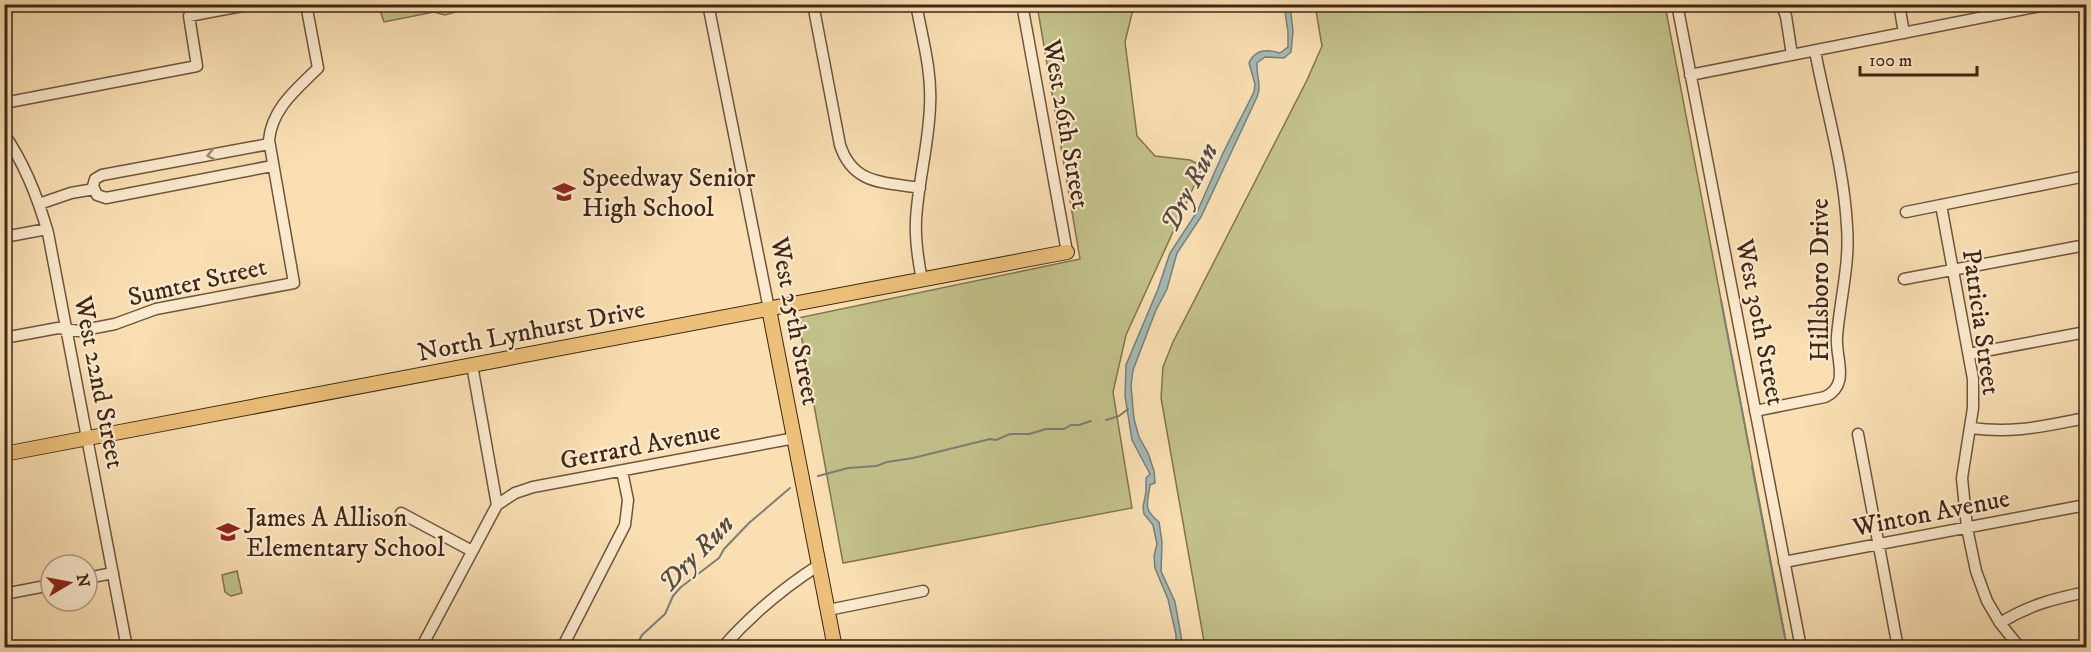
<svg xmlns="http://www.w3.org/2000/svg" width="2091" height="652" viewBox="0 0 2091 652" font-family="'IM FELL DW Pica',serif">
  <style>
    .green { fill: #c2c189; stroke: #817451; stroke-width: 1.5 }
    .water { fill: #a1bab6; stroke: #7a7f77; stroke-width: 1.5 }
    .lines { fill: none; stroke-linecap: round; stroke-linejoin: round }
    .stream { stroke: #7a7f77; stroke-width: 2 }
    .minor-casing { stroke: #6e553f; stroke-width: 13 }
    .major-casing { stroke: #402719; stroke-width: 16 }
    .minor { stroke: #fbeacd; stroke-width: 10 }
    .major { stroke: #ecc079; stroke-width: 14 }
    .oneway { stroke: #9e8873 }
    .labels { text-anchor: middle; stroke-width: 4.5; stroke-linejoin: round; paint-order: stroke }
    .street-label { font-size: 26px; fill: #402719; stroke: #fbeacd }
    .poi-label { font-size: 26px; fill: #402719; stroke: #fbeacd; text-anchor: start }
    .water-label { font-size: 27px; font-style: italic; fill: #584c40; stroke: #fbeacd }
  </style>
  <rect width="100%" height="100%" fill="#f9dfb2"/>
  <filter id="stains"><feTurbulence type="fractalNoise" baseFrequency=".00333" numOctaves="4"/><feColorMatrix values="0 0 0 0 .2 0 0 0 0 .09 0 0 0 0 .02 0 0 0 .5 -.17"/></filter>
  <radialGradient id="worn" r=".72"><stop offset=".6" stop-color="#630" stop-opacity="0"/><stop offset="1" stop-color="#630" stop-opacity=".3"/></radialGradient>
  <path class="green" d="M378,5V4L469,5L459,11L445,15L434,12L384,22Z
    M1037,5H1134L1125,42L1137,136L1155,156L1190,160L1203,166L1126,335L1113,392L1132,508L843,563L798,318L1080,259Z
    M1315,5H1665L1787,647H1205L1161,398L1163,367L1173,342L1307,80L1322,46Z
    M237,571L242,593L231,596L225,592L222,575Z"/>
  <path class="water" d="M1284,5H1290L1293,31L1291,52L1284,58L1265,57L1257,63C1256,76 1262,85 1257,97L1201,217L1177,253L1167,289L1156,310L1133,370L1131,386L1134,419L1139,437L1148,453L1154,471L1155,483L1150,485C1147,505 1143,509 1159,522L1162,542L1161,571L1175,602L1183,647H1176V635L1168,599L1155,568L1154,556L1157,544L1153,525L1144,514L1143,507L1146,492V478L1150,474L1132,440L1125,396L1126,365L1158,289L1170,253L1197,212L1224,151L1254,92L1255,84L1249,63C1255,49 1267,49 1280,53L1288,47V32Z"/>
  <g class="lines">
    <path class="stream" d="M1721,300L1749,447
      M1106,420L1119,416L1128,409
      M1752,466L1787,648
      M818,476L848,468L876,466L887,462L913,458L990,439L996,440L1010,434H1029L1046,429H1064L1071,425H1079L1091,421
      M635,648L642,635L665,614L673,596L681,587L719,558L724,549L749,523L790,488"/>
    <g class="minor-casing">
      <path id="minor" d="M708,4L769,309
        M813,4L840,145C853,185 884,182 920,188
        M916,4C922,37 932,71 930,105C929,144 918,182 916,220C915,240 918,260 922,280
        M1022,4L1067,252
        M1677,4L1801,648
        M1781,4L1786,16L1792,55
        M1899,4L1904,33
        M1690,75L2050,4
        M4,103L197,66L189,16L252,4
        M4,134C25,164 38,198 48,233L127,648
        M269,144L102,175L95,179L93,186L97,195L106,198L272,166
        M39,204L71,193L94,189
        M1941,205L1973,379V408L1962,478L1967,528L1976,571L1987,601L2000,623L2020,648
        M1906,212L2086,176
        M4,237L47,229
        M1904,279L2086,245
        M4,338L58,328L79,331L115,324L156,309L294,283L269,140C272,108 297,89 318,68L306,4
        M1969,354L2086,332
        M1755,411L1825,397C1851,384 1835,359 1837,336C1840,300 1850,263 1847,227C1844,167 1826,109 1815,51
        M1971,428C2014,434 2044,426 2086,418
        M1858,434L1898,648
        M497,505L515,493L533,487L795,438
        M401,513L472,551
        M1784,562L2086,505
        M87,578L113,573
        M4,594L51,585
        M828,610L923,591
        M2000,623C2029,605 2053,599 2086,592
        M421,648L497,505L472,365
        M562,648L625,525L628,500L622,471
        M722,648C751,615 783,588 819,565"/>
    </g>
    <g class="major-casing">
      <path id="major" d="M769,309L835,648
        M4,454L1067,252"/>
    </g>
    <use href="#minor" class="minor"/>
    <use href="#major" class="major"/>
  </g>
  <defs><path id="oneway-chevron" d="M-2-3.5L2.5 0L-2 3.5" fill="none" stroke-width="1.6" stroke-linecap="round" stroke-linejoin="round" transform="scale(1.5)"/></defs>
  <use class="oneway" href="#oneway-chevron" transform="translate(211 155) rotate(169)"/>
  <defs>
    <g id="school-bare" transform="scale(1.8)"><path d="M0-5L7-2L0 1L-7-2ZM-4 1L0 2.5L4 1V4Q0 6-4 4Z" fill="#8f2418" stroke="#fbeacd" stroke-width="2.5" paint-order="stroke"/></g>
  </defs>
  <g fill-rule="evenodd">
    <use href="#school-bare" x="564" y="192"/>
    <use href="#school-bare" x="228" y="532"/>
  </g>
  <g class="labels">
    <g class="street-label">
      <text transform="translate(1067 124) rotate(80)" y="9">West 26th Street</text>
      <text transform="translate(1819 280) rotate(-90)" y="9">Hillsboro Drive</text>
      <text transform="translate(197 281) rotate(-13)" y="9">Sumter Street</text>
      <text transform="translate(796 321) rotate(79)" y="9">West 25th Street</text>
      <text transform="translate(1761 322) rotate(79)" y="9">West 30th Street</text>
      <text transform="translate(1982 322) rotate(82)" y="9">Patricia Street</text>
      <text transform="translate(531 330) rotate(-11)" y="9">North Lynhurst Drive</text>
      <text transform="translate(100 382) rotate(79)" y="9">West 22nd Street</text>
      <text transform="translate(640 445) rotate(-11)" y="9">Gerrard Avenue</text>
      <text transform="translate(1931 512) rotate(-11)" y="9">Winton Avenue</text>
    </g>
    <g class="poi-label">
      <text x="582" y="186">Speedway Senior<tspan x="582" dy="30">High School</tspan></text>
      <text x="246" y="526">James A Allison<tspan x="246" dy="30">Elementary School</tspan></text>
    </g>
    <g class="water-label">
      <text transform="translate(1189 187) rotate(-63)" y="9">Dry Run</text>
      <text transform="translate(696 553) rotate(-46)" y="9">Dry Run</text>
    </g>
  </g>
  <rect width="2091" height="652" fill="none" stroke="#f9dfb2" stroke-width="24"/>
  <rect x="6" y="6" width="2079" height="640" fill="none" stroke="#402719" stroke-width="3"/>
  <rect x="12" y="12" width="2067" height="628" fill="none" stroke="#402719" stroke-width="1.5"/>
  <g transform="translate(69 583) rotate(80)"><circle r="28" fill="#fbeacd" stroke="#b09c85" stroke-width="1.5"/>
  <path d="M0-4.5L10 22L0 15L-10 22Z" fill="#8f2418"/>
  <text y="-9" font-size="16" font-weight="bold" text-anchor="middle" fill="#402719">N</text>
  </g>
  <path d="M1860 66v9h117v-9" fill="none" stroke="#402719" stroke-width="3"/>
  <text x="1869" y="66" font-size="18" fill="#402719" stroke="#fbeacd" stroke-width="4.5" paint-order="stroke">100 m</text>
  <rect width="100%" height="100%" filter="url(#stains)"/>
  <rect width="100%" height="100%" fill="url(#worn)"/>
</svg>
